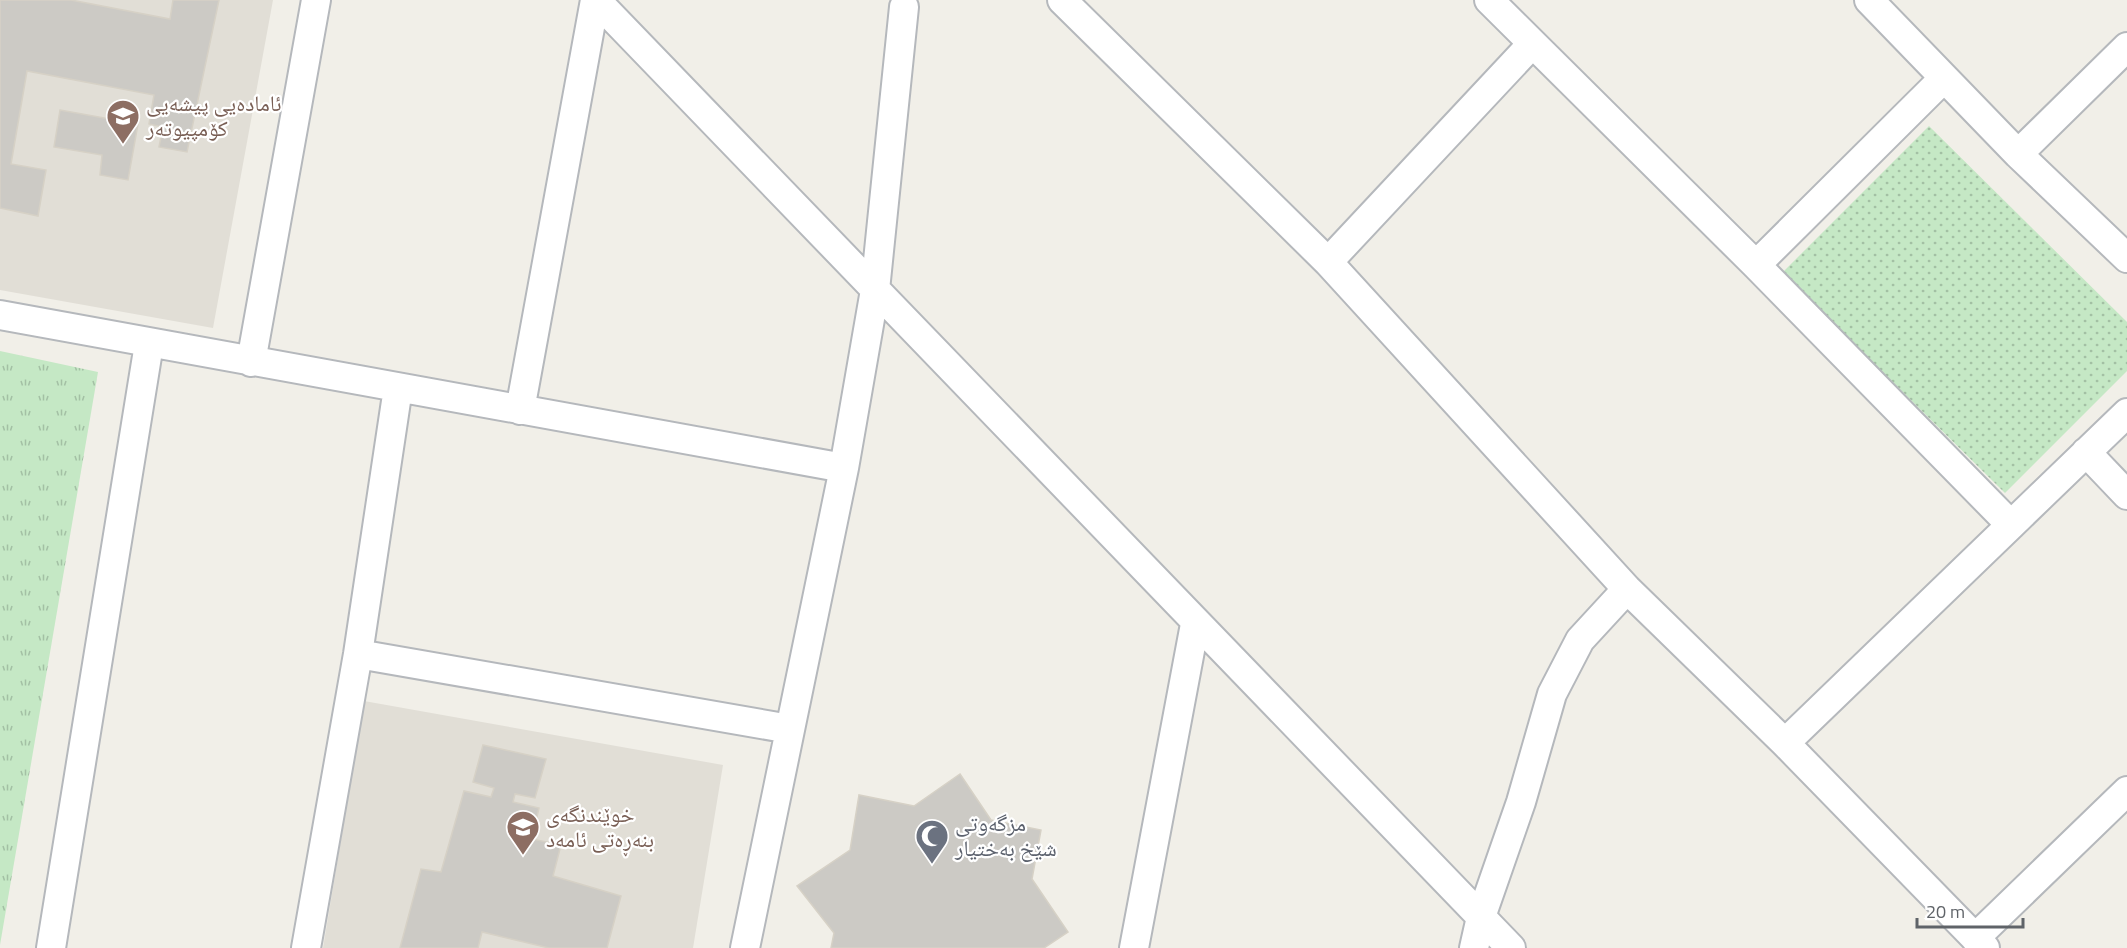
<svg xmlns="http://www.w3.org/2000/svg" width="2127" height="948" viewBox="0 0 2127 948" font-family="'Titillium Web','Noto Naskh Arabic',sans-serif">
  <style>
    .education { fill: #e1ded6 }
    .park { fill: url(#park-tufts) }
    .garden { fill: url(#garden-dots) }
    .building { fill: #cccac5; stroke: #d6d1c6; stroke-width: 1.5 }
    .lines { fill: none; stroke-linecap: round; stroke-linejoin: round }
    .minor-casing { stroke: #b5b8bc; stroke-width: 32 }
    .minor { stroke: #fff; stroke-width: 28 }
    .labels { text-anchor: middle; stroke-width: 4.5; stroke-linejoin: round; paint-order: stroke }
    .education-label { font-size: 22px; fill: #785e54; stroke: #fff; text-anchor: start }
    .worship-label { font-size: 22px; fill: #5b616d; stroke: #fff; text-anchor: start }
  </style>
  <defs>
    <pattern id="park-tufts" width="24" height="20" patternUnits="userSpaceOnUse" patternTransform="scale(1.5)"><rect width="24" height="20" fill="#c5e8c5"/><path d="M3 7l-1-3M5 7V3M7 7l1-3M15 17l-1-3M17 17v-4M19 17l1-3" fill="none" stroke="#a3c0a4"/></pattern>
    <pattern id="garden-dots" width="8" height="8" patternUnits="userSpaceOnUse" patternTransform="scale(1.5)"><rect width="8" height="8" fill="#c5e8c5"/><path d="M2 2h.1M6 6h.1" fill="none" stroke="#a3c0a4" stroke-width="1.8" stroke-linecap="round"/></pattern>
  </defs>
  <rect width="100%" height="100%" fill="#f1efe8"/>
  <path class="education" d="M0,0H273L213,328L0,290Z
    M364,701L723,765L693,948H323Z"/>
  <path class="park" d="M0,351L98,372L0,945Z"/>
  <path class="garden" d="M1929,126L2127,322V371L2005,493L1782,273Z"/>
  <path class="building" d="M0,0H71L170,19L173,0H219L187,152L159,147L163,127L149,124L154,95L27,71L11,164L46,170L38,216L0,208Z
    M60,110L138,124L128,180L100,175L102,155L54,147Z
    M483,745L546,759L535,798L515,794L513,802L539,808L532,839L561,845L553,876L621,896L607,948H549L482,932L478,948H400L421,869L441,872L464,791L491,797L494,788L473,782Z
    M960,774L991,820L1041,830L1032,879L1068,932L1044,948H831L834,933L797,886L850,850L859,795L914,806Z"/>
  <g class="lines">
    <g class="minor-casing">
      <path id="minor" d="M596,0L1511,948
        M1062,0L1328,262L1627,589L1785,743L1985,948
        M1489,0L1756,265L2011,525
        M1869,0L2018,154L2127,258
        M2018,154L2127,47
        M1328,262L1532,44
        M1756,265L1944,78
        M0,315L844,468
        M251,362L316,0
        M520,410L595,0
        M2086,452L2127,495
        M358,654L790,729
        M1785,743L2127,413
        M1975,938L2127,791
        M51,948L149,344
        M306,948L358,654L398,388
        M745,948L844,468L875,290L904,7
        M1134,948L1195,624
        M1474,948L1481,917L1521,802L1552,694L1580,640L1627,589"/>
    </g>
    <use href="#minor" class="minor"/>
  </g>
  <defs>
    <g id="school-pin" transform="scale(1.725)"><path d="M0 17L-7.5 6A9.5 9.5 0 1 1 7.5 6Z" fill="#8d6e63" stroke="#fff"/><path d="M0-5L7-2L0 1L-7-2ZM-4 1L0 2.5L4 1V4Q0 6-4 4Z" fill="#fff"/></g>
    <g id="mosque-pin" transform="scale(1.725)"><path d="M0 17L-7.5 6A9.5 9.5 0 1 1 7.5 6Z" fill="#6b7280" stroke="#fff"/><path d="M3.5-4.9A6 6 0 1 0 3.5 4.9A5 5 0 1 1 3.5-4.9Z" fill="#fff"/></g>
  </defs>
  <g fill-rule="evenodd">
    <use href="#school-pin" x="123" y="116"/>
    <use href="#school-pin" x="523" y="827"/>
    <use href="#mosque-pin" x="932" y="836"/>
  </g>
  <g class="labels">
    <g class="education-label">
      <text x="146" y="111">ئامادەیی پیشەیی<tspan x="146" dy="25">کۆمپیوتەر</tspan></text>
      <text x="546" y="822">خوێندنگەی<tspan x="546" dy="25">بنەڕەتی ئامەد</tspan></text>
    </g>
    <g class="worship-label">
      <text x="955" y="831">مزگەوتی<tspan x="955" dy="25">شێخ بەختیار</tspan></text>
    </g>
  </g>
  <path d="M1917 918v9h106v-9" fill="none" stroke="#5f6368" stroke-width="3"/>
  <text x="1926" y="918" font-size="18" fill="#5f6368" stroke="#ffffff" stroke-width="4.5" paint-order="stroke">20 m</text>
</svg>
